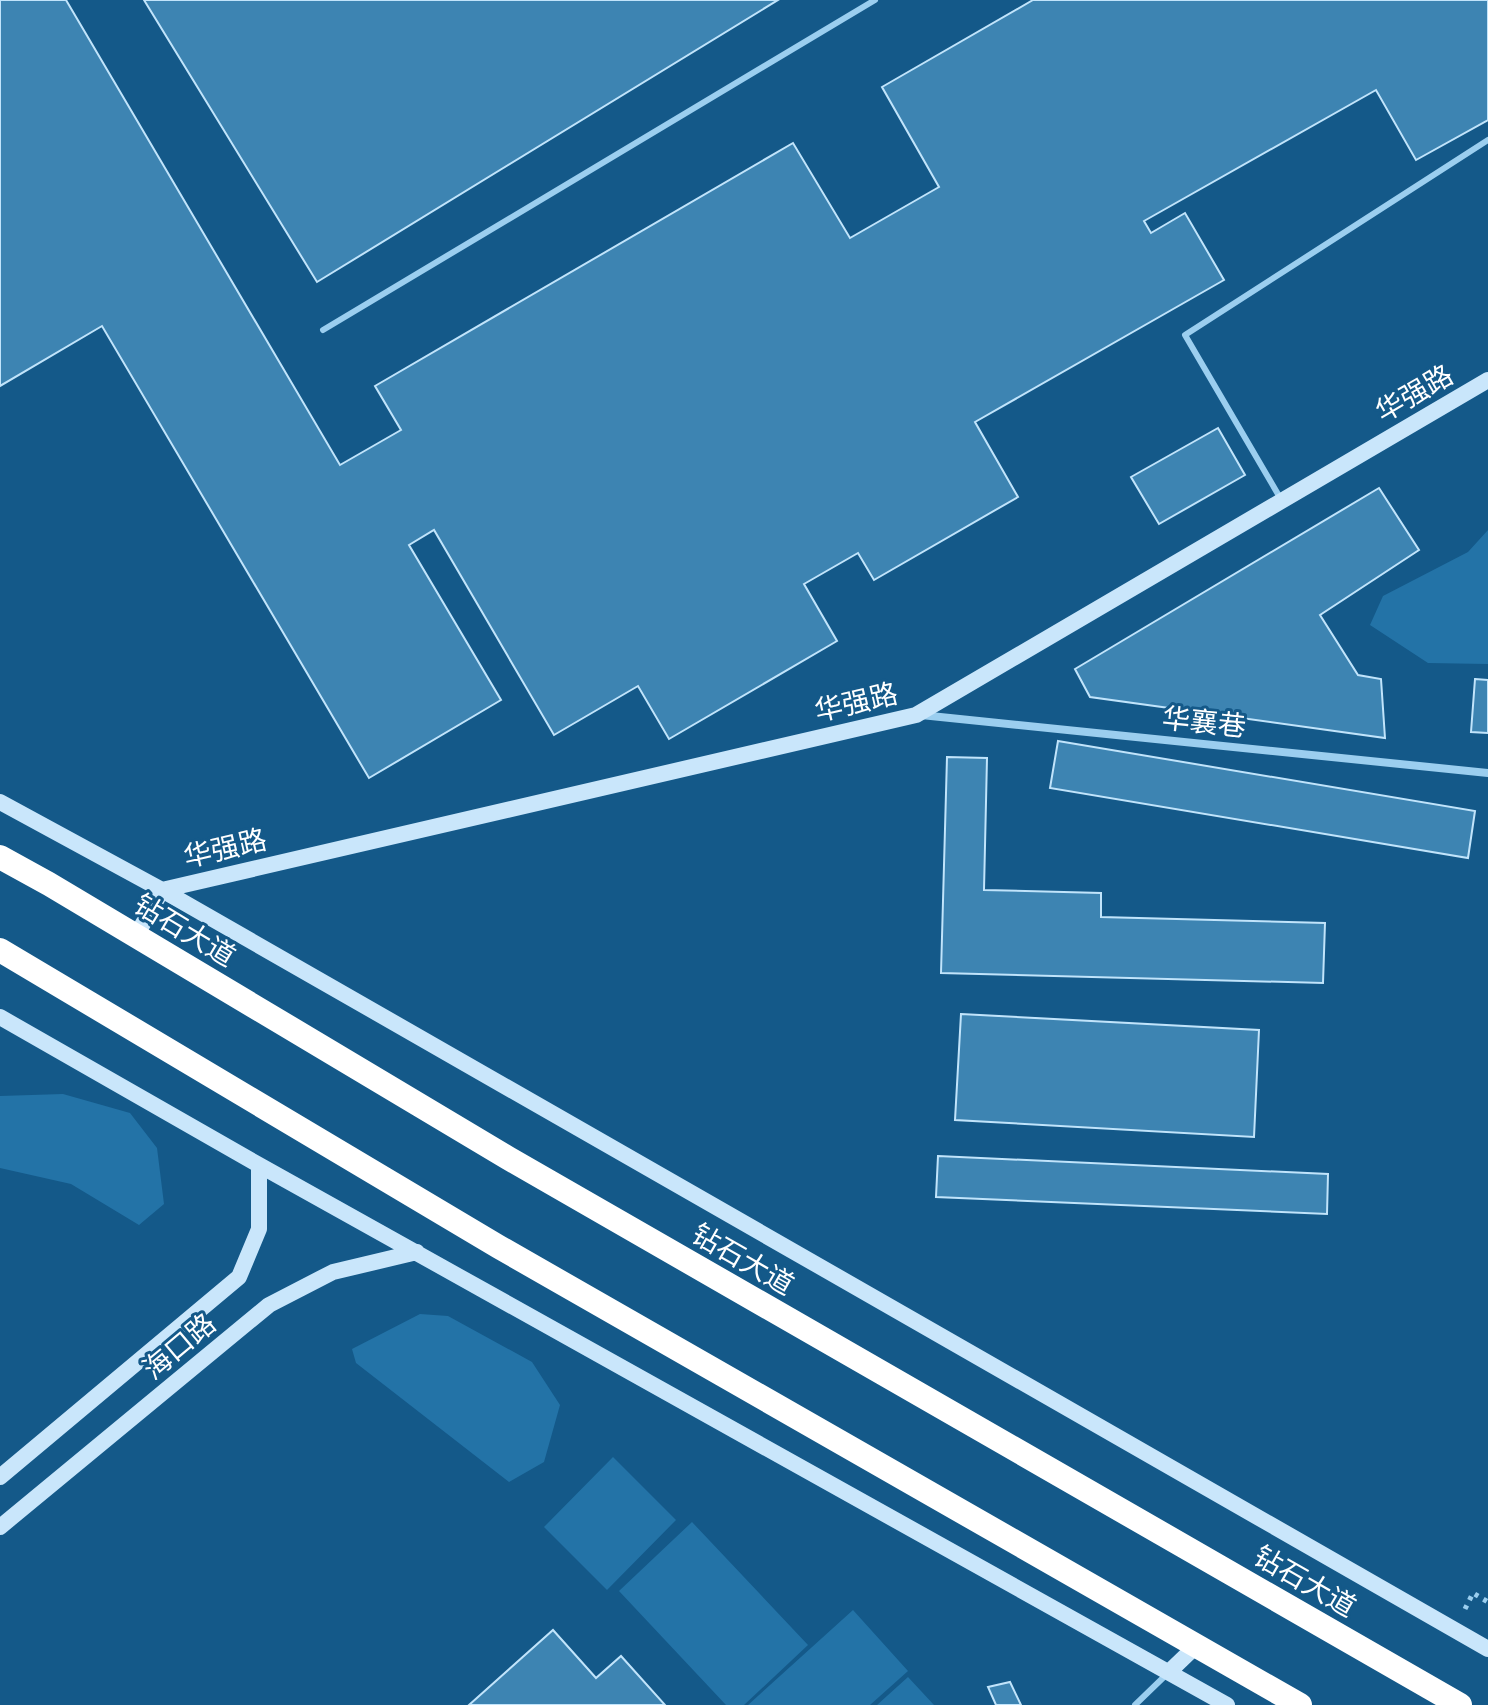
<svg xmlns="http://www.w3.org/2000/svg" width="1488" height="1705" viewBox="0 0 1488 1705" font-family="'Public Sans','Noto Sans SC',sans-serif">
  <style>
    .green { fill: #2373a7 }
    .building { fill: #3d84b2; stroke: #c1e4fb; stroke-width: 2 }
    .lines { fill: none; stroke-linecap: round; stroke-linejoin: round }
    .path { stroke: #9bceef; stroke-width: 5; stroke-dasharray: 4 6; stroke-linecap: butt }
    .lane { stroke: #9bceef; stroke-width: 6 }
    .street { stroke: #9bceef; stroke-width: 8 }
    .secondary { stroke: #c9e6fb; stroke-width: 16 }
    .highway { stroke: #fff; stroke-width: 24 }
    .labels { text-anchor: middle; stroke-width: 6; stroke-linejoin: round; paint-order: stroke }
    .street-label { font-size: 28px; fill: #fff; stroke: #145989 }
  </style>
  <rect width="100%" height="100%" fill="#145989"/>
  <path class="green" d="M1488,530V664L1428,663L1370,625L1383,596L1468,552Z
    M63,1094L130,1113L157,1148L164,1204L139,1225L71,1184L0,1168V1096Z
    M420,1314L448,1316L532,1362L560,1405L544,1462L509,1482L356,1363L352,1349Z
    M613,1457L676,1520L607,1590L544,1527Z
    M692,1522L808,1645L744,1705H726L619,1591Z
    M853,1610L908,1671L870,1705H748Z
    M908,1677L934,1705H877Z"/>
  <path class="building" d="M0,0H66L340,465L401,430L375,386L793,143L850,238L939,187L882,87L1033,0H1488V120L1416,160L1376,90L1144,221L1151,233L1185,213L1224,280L975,422L1018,497L874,580L858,553L804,584L837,641L669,739L638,686L554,735L434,530L409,545L501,700L369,778L102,326L0,386Z
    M144,0H778L317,282Z
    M1218,428L1245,475L1159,524L1131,477Z
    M1379,488L1419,550L1320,615L1358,675L1381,679L1385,738L1090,697L1075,669Z
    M1475,679L1488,680V733L1471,732Z
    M1058,741L1475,811L1468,858L1050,788Z
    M947,757L987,758L984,890L1101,893V917L1325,923L1323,983L941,973Z
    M961,1014L1259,1030L1254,1137L955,1120Z
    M938,1156L1328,1174L1327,1214L936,1197Z
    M553,1630L596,1678L621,1656L665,1705H469Z
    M1010,1682L1021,1705H996L988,1687Z"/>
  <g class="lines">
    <path class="path" d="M1465,1609L1473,1593L1488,1602"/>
    <path class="lane" d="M323,330L875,0
      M1282,501L1185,335L1488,140
      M1135,1705L1167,1674"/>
    <path class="street" d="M921,715L1488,773"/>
    <path class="secondary" d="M0,802L162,890L1488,1649
      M162,890L916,715L1488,380
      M136,936L162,890
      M0,1017L259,1165L1227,1705
      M0,1477L239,1277L259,1229V1165
      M0,1527L269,1305L333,1272L417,1252
      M1170,1671L1196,1646"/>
    <path class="highway" d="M0,857L49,884L508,1158L1460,1705
      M0,950L499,1247L1300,1705"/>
  </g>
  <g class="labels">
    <g class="street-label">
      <text transform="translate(1414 393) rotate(-30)" y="10">华强路</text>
      <text transform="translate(856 702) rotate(-13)" y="10">华强路</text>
      <text transform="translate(1204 722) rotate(6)" y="10">华襄巷</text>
      <text transform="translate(225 848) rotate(-13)" y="10">华强路</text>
      <text transform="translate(185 930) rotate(31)" y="10">钻石大道</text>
      <text transform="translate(743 1259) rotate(30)" y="10">钻石大道</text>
      <text transform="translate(179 1346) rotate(-40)" y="10">海口路</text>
      <text transform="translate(1305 1581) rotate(30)" y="10">钻石大道</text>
    </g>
  </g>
</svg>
